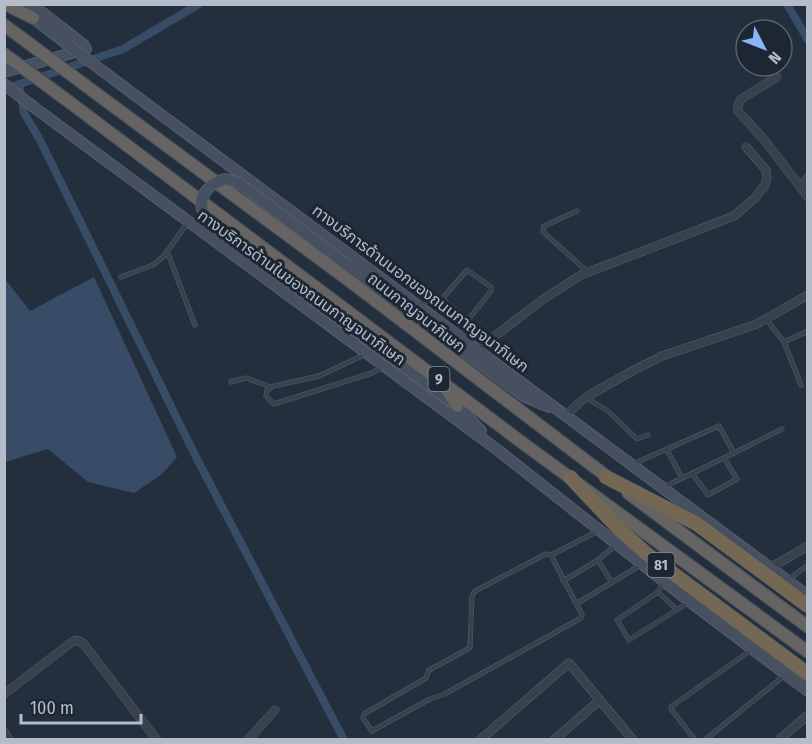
<svg xmlns="http://www.w3.org/2000/svg" width="812" height="744" viewBox="0 0 812 744" font-family="'Fira Sans Condensed','Noto Sans Thai',sans-serif">
  <style>
    .water { fill: #394c67 }
    .lines { fill: none; stroke-linecap: round; stroke-linejoin: round }
    .canal { stroke: #394c67; stroke-width: 8 }
    .service-casing { stroke: #565f6c; stroke-width: 5 }
    .minor-casing { stroke: #565f6c; stroke-width: 9 }
    .secondary-casing { stroke: #565f6c; stroke-width: 12 }
    .trunk-casing { stroke: #434c59; stroke-width: 14 }
    .motorway-casing { stroke: #434c59; stroke-width: 15 }
    .service { stroke: #38414e; stroke-width: 4 }
    .minor { stroke: #38414e; stroke-width: 8 }
    .secondary { stroke: #465061; stroke-width: 10 }
    .trunk { stroke: #656462; stroke-width: 12 }
    .motorway { stroke: #746855; stroke-width: 14 }
    .secondary-bridge-casing { stroke: #565f6c; stroke-width: 12; stroke-linecap: butt }
    .trunk-bridge-casing { stroke: #434c59; stroke-width: 14; stroke-linecap: butt }
    .secondary-bridge { stroke: #465061; stroke-width: 10 }
    .trunk-bridge { stroke: #656462; stroke-width: 12 }
    .labels { text-anchor: middle; stroke-width: 6; stroke-linejoin: round; paint-order: stroke }
    .shield { fill: #1d2633; stroke: #878f9c; stroke-width: 1.5 }
    .shield-label { font-size: 15px; font-weight: bold; fill: #b4bcc9 }
    .street-label { font-size: 16px; fill: #b4bcc9; stroke: #1d2633 }
  </style>
  <rect width="100%" height="100%" fill="#242f3e"/>
  <path class="water" d="M94,277L177,457L161,475L134,493L88,482L48,449L5,462V279L30,311Z"/>
  <g class="lines">
    <path class="canal" d="M787,4L808,40
      M19,84L24,113L40,140L196,457L344,740
      M14,86L123,49L199,4"/>
    <g class="service-casing">
      <path id="service" d="M577,211L544,226L543,232L588,272
        M167,251L195,325
        M121,277L153,265L164,256L188,222
        M442,299L468,320
        M418,303L442,299L467,270L491,287V291L468,320L463,337
        M766,319L784,342
        M366,354L319,376L274,386L267,390L266,396L274,404L372,373L382,367
        M231,382L246,378L271,387
        M801,385L784,342L808,331
        M587,398L609,412L637,439L648,435
        M667,450L682,478
        M734,453L782,429
        M633,464L719,426L734,453L664,487
        M692,473L708,495L737,479L724,458
        M551,555L582,615L581,618L445,694L428,700L372,731L363,718L364,714L426,678L429,670L468,649L470,647L472,596L475,591L546,554L551,555L598,531
        M598,560L616,545
        M789,579L808,565
        M563,581L598,560L612,583
        M663,582L658,592L617,620L629,640L689,602
        M658,592L676,609
        M576,604L639,566
        M695,740L671,709L672,706L750,651
        M705,740L785,675"/>
    </g>
    <g class="minor-casing">
      <path id="minor" d="M777,77L741,99L738,105V111L766,142L808,197
        M800,186L808,178
        M478,349L542,300L581,275L734,216L756,197L765,185L767,178L766,170L746,147
        M566,415L586,397L634,370L662,356L757,324L808,295
        M770,568L808,546
        M4,694L72,642L76,640L83,643L157,740
        M4,732L9,740
        M248,740L275,710
        M480,740L569,663L633,740
        M554,740L600,700
        M779,740L808,715"/>
    </g>
    <g class="secondary-casing">
      <path id="secondary" d="M28,14L68,45
        M4,72L86,49L84,45L31,4
        M4,84L35,108L499,451L689,601L808,691
        M124,87L808,596
        M347,265L525,397L549,407
        M318,303L457,406L481,431"/>
    </g>
    <g class="trunk-casing">
      <path id="trunk" d="M5,4L33,18
        M4,25L42,53
        M4,54L15,62
        M97,94L351,282L614,482
        M72,104L528,447L808,652
        M445,386L457,406
        M628,493L808,627"/>
    </g>
    <g class="motorway-casing">
      <path id="motorway" d="M570,477L619,529L647,554L808,674
        M606,477L697,524L808,606"/>
    </g>
    <use href="#service" class="service"/>
    <use href="#minor" class="minor"/>
    <use href="#secondary" class="secondary"/>
    <use href="#trunk" class="trunk"/>
    <use href="#motorway" class="motorway"/>
    <g class="secondary-bridge-casing">
      <path id="secondary-bridge" d="M68,45L124,87
        M318,303L209,221C193,203 204,186 225,179L238,182L347,265"/>
    </g>
    <g class="trunk-bridge-casing">
      <path id="trunk-bridge" d="M42,53L97,94
        M15,62L72,104"/>
    </g>
    <use href="#secondary-bridge" class="secondary-bridge"/>
    <use href="#trunk-bridge" class="trunk-bridge"/>
  </g>
  <g class="labels">
    <g class="shield">
      <rect x="428.5" y="367" width="21" height="24" rx="4.5"/>
      <rect x="647.5" y="553" width="27" height="24" rx="4.5"/>
    </g>
    <g class="shield-label">
      <text x="439" y="384">9</text>
      <text x="661" y="570">81</text>
    </g>
    <g class="street-label">
      <text transform="translate(302 287) rotate(36)" y="6">ทางบริการด้านในของถนนกาญจนาภิเษก</text>
      <text transform="translate(421 288) rotate(37)" y="6">ทางบริการด้านนอกของถนนกาญจนาภิเษก</text>
      <text transform="translate(417 312) rotate(38)" y="6">ถนนกาญจนาภิเษก</text>
    </g>
  </g>
  <rect width="812" height="744" fill="none" stroke="#b4bcc9" stroke-width="12"/>
  <g transform="translate(764 48) rotate(132)"><circle r="28" fill="#1d2633" stroke="#59626f" stroke-width="1.5"/>
  <path d="M0-4.5L10 22L0 15L-10 22Z" fill="#8ab4f8"/>
  <text y="-9" font-size="16" font-weight="bold" text-anchor="middle" fill="#b4bcc9">N</text>
  </g>
  <path d="M21 714v9h120v-9" fill="none" stroke="#b4bcc9" stroke-width="3"/>
  <text x="30" y="714" font-size="18" fill="#b4bcc9" stroke="#1d2633" stroke-width="4.5" paint-order="stroke">100 m</text>
</svg>
